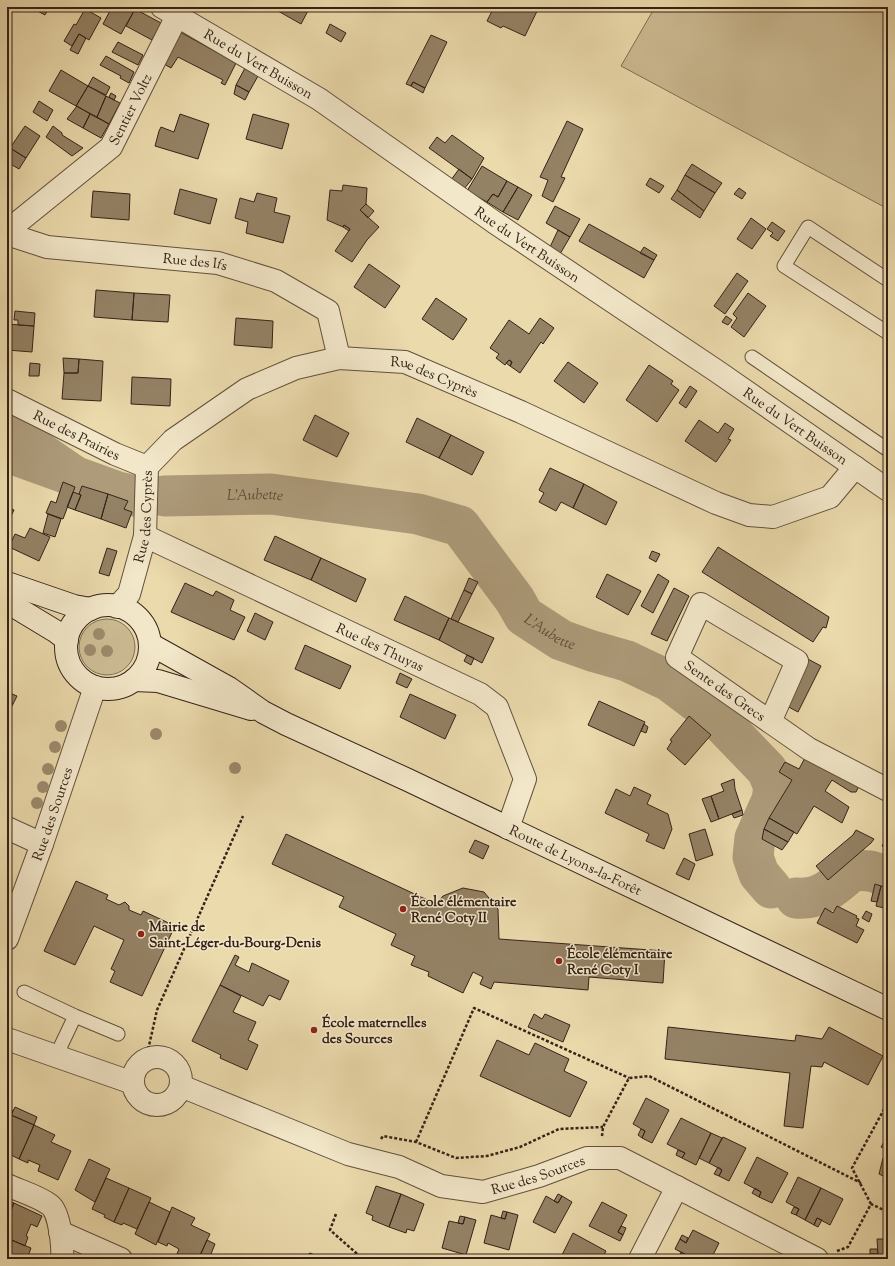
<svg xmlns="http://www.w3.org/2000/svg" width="895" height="1266" viewBox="0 0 895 1266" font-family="'Sorts Mill Goudy',serif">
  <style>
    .green { fill: #ccbb93; stroke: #806e56 }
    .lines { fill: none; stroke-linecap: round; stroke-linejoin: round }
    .canal { stroke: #ad9b7a; stroke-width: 24 }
    .river { stroke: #ad9b7a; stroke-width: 41 }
    .building { fill: #948265; stroke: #352218 }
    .lane-casing { stroke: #62503d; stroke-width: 15 }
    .street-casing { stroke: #62503d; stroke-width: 24 }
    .secondary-casing { stroke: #352218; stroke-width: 24 }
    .path { stroke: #352218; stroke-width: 2.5; stroke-dasharray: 3 2; stroke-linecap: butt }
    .lane { stroke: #f2e7c9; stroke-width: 13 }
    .street { stroke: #f2e7c9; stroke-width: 22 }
    .secondary { stroke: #f2e7c9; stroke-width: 22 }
    .tree { fill: #9c8a6c }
    .poi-dot { fill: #8f2418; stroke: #f2e7c9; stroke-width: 1.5 }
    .labels { text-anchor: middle; stroke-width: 3; stroke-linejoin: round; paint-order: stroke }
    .street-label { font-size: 14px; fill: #352218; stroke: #f2e7c9 }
    .poi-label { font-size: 14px; font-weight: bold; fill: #352218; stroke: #f2e7c9; text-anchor: start }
    .water-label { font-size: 15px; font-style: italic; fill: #5f4c3a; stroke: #f2e7c9 }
  </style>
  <rect width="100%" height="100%" fill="#ebdaac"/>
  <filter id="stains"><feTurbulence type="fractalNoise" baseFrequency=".005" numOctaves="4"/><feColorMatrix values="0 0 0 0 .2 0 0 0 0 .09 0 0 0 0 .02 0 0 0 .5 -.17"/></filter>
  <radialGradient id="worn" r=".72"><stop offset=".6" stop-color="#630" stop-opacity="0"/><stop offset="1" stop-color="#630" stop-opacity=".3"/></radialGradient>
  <path class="green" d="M655,7H888V209L621,66Z
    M79 647a28 28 0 1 1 56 0a28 28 0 1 1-56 0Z"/>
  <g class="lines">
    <path class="canal" d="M7,424L25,432L102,485"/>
    <g class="river">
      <path d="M7,452L118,492L144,498"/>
      <path id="s1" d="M164,496L271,494L418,514L460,526L515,600L524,616L561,640L592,651L627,661L669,681L714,715L767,770L774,787L772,800L755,838L753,857L759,874L771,888"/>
      <path d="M796,898C822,900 834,886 853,870L870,871L888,876"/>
    </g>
  </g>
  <path class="building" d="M30,7H49L45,15Z
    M112,7H131L135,9L121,34L103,24Z
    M271,7H310L301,24Z
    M494,7H539L525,36L503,26L501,28L487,21Z
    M85,9L101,18L89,40L79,34L72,46L64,41L74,24L76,25Z
    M135,9L161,23L152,40L126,26Z
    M330,24L346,33L341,42L326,33Z
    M173,28L236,63L225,85L221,83L223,80L178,57L171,68L157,60Z
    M79,34L86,38L78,54L70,50Z
    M431,35L447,42L425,88L413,82L411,86L406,84Z
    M118,42L143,55L138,65L112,52Z
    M106,56L134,72L129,83L120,78L121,76L100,65Z
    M245,68L258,76L249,92L236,85Z
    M61,70L88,86L76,106L49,91Z
    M93,77L110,87L106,95L88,86Z
    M413,82L425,88L423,93L411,86Z
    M236,85L249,92L245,100L234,94Z
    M88,86L106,96L97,117L76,106Z
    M111,93L116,96L114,100L109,97Z
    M106,96L120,103L109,124L97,117Z
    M39,101L53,110L47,121L33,112Z
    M77,106L90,114L83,128L67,119Z
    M90,114L109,124L101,138L83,128Z
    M180,114L209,124L198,159L155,146L159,131L161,127L174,132Z
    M253,114L289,124L282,149L246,139Z
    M567,121L583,129L561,177L565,178L553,202L542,196L548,180L540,177Z
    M25,126L40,136L26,158L10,148Z
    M53,126L62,133V135L83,148L72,156L46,137Z
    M452,135L484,158L472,179L429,148L437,137L445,143Z
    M10,148L26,158L19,169L7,162V154Z
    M692,164L722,183L715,193L685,175Z
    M482,166L507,181L498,197L493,194L487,202L467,191Z
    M459,169L472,179L464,189L451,180Z
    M685,175L715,193L704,211L677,190Z
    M650,178L664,186L659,193L646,185Z
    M507,181L518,187L503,212L487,202L493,194L498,197Z
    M343,185L367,188L366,204L360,210L379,227L367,240L352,262L335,251L350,229L344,225L343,227L327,220L330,190L342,191Z
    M518,187L532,195L518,220L503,212Z
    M739,188L746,193L742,199L734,194Z
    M180,189L217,199L210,224L174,214Z
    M677,190L704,211L700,218L671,199Z
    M93,191L130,194L129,220L91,217Z
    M257,193L277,198L274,212L290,216L283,243L246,233L248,222L235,218L240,198L254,202Z
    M366,204L374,211L368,218L360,210Z
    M555,206L580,219L570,237L546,223Z
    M751,218L766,229L752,249L737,239Z
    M772,222L785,231L778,241L770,236L773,233L767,229Z
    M589,224L654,260L644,278L579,241Z
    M344,225L350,229L349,231L343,227Z
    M558,230L570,237L560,254L550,247Z
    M644,247L657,255L654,260L640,253Z
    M369,264L400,286L385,308L354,287Z
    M737,273L748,281L725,314L714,306Z
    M96,290L134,293L132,320L94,317Z
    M134,293L170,295L168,322L132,320Z
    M748,293L766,306L744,337L731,327L737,318L733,314Z
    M436,298L467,319L453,340L422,319Z
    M15,311L35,313L34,326L18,325V320H14Z
    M726,316L732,320L728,325L722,322Z
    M236,318L273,321L272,348L234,345Z
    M540,318L554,328L543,344L541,342L520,373L510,366L512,362L509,360L505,365L496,358L499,354L490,348L509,320L529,334Z
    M7,324L34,326L32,352L7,350Z
    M63,358L79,359L78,373H64Z
    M79,359L103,361L101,401L62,399L64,373H78Z
    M509,360L512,362L510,366L506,363Z
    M568,362L598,383L584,403L554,381Z
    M30,363L40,364L39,376H29Z
    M649,365L673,381L671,384L679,390L657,422L626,400Z
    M132,377L171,379L170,406L131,404Z
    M690,386L697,391L686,408L679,403Z
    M315,415L349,433L337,457L303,440Z
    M417,418L451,435L439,458L406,442Z
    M699,420L718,433L725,423L734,429L728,439L731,440L716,462L685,441Z
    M451,435L484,452L472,475L439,458Z
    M550,468L584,484L573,508L561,502L556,511L539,502L544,493L539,490Z
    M63,482L75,487L63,519L46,513L51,501L56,503Z
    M584,484L617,502L606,525L573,508Z
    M82,486L108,494L101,519L75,510L81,495L79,494Z
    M73,492L81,495L75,510L67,507Z
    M108,494L128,501L124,509L132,512L126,528L101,519Z
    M7,507L14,510L7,524Z
    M48,514L61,519L55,537L43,533Z
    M30,528L50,537L39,561L9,547L15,534L25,538Z
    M275,536L321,558L311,580L264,560Z
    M718,547L829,617L826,628L823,627L813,642L702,572Z
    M107,548L117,551L109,576L99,573Z
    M652,551L660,554L656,562L649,558Z
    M321,558L366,579L356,602L311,580Z
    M607,574L641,591L628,615L596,597Z
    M658,574L669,581L653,613L641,606Z
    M469,578L478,582L472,594L464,590Z
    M185,583L213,596L216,591L234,600L230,610L245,617L234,640L171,612Z
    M674,588L689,596L667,641L651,634Z
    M464,590L472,594L458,622L451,619Z
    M405,596L449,618L439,640L394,620Z
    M255,613L273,622L265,640L247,631Z
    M449,618L494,638L482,663L439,640Z
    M305,645L351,666L340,689L295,669Z
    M467,655L474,658L471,665L464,661Z
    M806,658L821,666L798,712L783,704Z
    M400,673L412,679L407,688L396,683Z
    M7,692L17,696L13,704L7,701Z
    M410,694L456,715L445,739L400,717Z
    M7,701L13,704L7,716Z
    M599,701L645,722L634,746L588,725Z
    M689,716L711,735L685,765L667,749L672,741L670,740Z
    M644,724L648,727L646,733L641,731Z
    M806,756L860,784L856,792H851L832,780L825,791L849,807L842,823L814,806L797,834L769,818L792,780L779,772L785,762L799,769Z
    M734,779L735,789L742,810L719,819L711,796L724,791L721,784Z
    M634,787L651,795L647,804L668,814L672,829L664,849L646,841L649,834L605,813L616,789L630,796Z
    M711,796L719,819L711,822L702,799Z
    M742,810L743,815L734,818L732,814Z
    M769,818L794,832L788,842L764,829Z
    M705,829L713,855L696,861L689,834Z
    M764,829L788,842L782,850L762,839Z
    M856,830L874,839L871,843L828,880L816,866L853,835Z
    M286,834L436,904L443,896L463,888L484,892L498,909L499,939L665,951L663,983L589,977L588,990L494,982L491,989L480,984L483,977L473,972L463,993L428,976L429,972L411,965L415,956L391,945L396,934L339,907L344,897L272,864Z
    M886,839L888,840V849L882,846Z
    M475,840L489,846L483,859L469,852Z
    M684,858L695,864L689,880L676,874Z
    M76,881L108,895L106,899L119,905L125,902L129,906V910L141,915L143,911L175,926L142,996L110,982L115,971L111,969L124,940L94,926L75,965L44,951Z
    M875,884L881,886L877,902L871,901Z
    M881,886L888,887V909L876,906Z
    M837,906L857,916L856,918L859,919L856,926L864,930L857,943L817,923L825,908L833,913Z
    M866,911L872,914L869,922L862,918Z
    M235,955L239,957L235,965L249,972L252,963L289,981L280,1000L269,995L263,1006L220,985Z
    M220,985L241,996L233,1012L256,1022L248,1040L258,1045L247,1070L220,1058L221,1055L192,1041Z
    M534,1014L542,1019L545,1014L570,1025L563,1042L528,1027Z
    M668,1027L795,1041L796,1035L822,1039L829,1027L883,1056L868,1085L824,1062L822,1067L811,1066L803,1128L784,1126L790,1073L665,1059Z
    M497,1040L529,1055L535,1043L569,1059L564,1071L587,1082L570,1117L480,1076Z
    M646,1098L669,1110L652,1143L642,1138L645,1131L633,1124Z
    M15,1107L37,1117L34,1125L11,1115Z
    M7,1108L13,1111L8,1122H7Z
    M11,1115L34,1125L19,1159L9,1154L7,1157V1122Z
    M681,1118L711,1133L696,1165L682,1158L685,1153L667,1144Z
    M34,1125L55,1135L51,1142L71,1151L58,1180L38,1171L40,1165L28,1160V1163L19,1159Z
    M641,1129L645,1131L642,1138L638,1135Z
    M711,1133L722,1138L709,1163L699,1158Z
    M888,1135V1150L881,1147Z
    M723,1137L746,1148L729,1181L719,1176L722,1170L709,1163Z
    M678,1150L685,1153L682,1158L676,1155Z
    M888,1156V1183L883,1181L885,1177L879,1174L883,1158L887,1159Z
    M757,1157L788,1173L772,1203L759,1197L761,1192L744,1183Z
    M89,1159L110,1169L95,1202L75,1190Z
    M718,1167L722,1170L719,1176L714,1174Z
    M798,1177L821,1188L805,1220L796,1215L799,1209L786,1202Z
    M106,1178L129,1188L114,1222L104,1217L105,1215L92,1209Z
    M376,1186L401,1194L389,1227L372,1220L373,1216L366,1213Z
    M129,1188L151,1198L137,1229L123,1223L122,1225L114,1222Z
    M755,1188L761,1192L759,1197L752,1193Z
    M821,1188L843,1199L830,1225L817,1218L814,1225L805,1220Z
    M401,1194L424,1204L414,1231L407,1229L406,1233L389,1227Z
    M558,1194L562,1196L558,1203L554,1201Z
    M546,1196L558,1203L562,1196L572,1202L555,1233L533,1222Z
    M7,1200L14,1203L10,1213L7,1212Z
    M149,1202L170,1212L156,1245L135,1234Z
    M602,1202L627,1215L618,1232L623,1235L620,1241L589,1226Z
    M14,1203L42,1216L37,1227L31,1224L26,1236L28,1237L25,1246L7,1238V1212L10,1213Z
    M172,1207L195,1218L191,1225L210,1234L198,1259H187L177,1254L179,1249L168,1243L167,1246L158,1242Z
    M794,1207L799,1209L796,1215L791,1213Z
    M503,1211L507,1212L505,1219L501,1218Z
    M507,1212L518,1215L509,1250L484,1243L491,1215L505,1219Z
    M460,1216L465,1217L463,1224L458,1223Z
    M465,1217L476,1220L466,1255L442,1248L449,1221L463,1224Z
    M817,1218L822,1220L818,1227L814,1225Z
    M621,1226L626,1228L623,1235L618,1232Z
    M693,1230L719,1243L711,1259H694L675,1249L680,1239L686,1243Z
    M573,1233L606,1251L602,1259L594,1257L593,1259H565L561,1257Z
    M682,1235L688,1238L686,1243L680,1239Z
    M7,1238L31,1248L27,1259H7Z
    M877,1239H888V1259H870V1254H878Z
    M207,1240L215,1244L209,1259L200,1256Z
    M870,1249H877L878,1254H870Z
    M681,1252L694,1259H683L679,1257Z
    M310,1253L324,1259H302Z"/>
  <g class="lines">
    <g class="lane-casing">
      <path id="lane" d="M888,280L808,227L784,266L888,333
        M752,357L888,450
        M24,992L75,1016L56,1056
        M75,1016L118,1034"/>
    </g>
    <g class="street-casing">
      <g id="street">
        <path id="s2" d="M162,7L319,99L494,222L718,372L888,490"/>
        <path id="s3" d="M7,231L111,147L177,16"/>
        <path id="s4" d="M7,234L47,247L218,263L276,281L328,311L339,358"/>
        <path id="s5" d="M7,400L115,454L147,467"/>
        <path id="s6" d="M145,536L480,694L497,707L525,779L508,828"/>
        <path id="s7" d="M117,607L129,594L145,536L147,467L173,440L247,389L296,368L339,358L405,362L521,412L716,503L749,515L773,517L830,497L855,467"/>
        <path id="s8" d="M770,722L797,661L701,604L677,657L809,749L888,790"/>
        <path d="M7,828L42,844"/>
        <path id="s9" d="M7,939L42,844L95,687"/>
        <path d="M7,1039L133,1083"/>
        <circle cx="157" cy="1081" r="24"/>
        <path id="s10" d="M181,1086L348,1154L399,1167L441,1186L483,1192L539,1176L587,1158H620L817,1259"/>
        <path d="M7,1185C20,1191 38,1196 50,1205C60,1213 63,1247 62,1259"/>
        <path d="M60,1232L121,1259"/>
        <path d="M640,1259L677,1187"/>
      </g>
    </g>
    <g class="secondary-casing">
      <g id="secondary">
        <path d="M7,583L74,606L91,609"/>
        <path d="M7,602L55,631L67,640"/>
        <circle cx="108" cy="647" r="42"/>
        <path id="s11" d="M150,644L229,688L263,712L286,724L408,780L888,1009"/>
        <path d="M134,680L158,681L251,709"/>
      </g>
    </g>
    <path class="path" d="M146,1059L157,1010L243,816
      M602,1136L603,1127L629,1078L649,1076L861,1183
      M381,1139L383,1136L416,1142L456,1158L487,1156L520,1147L559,1129L603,1127
      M416,1142L474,1008L629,1078
      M871,1204L852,1168L888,1102
      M336,1214L330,1230L363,1259
      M837,1251L848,1247L871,1204L888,1212"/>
    <use href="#lane" class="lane"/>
    <use href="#street" class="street"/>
    <use href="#secondary" class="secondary"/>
  </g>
  <g class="tree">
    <circle cx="99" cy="634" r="6"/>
    <circle cx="90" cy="650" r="6"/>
    <circle cx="107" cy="651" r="6"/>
    <circle cx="61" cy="726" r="6"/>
    <circle cx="156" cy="734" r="6"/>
    <circle cx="55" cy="747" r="6"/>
    <circle cx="235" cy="768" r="6"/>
    <circle cx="48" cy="769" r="6"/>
    <circle cx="43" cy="787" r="6"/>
    <circle cx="37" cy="803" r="6"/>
  </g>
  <g class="poi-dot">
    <circle cx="403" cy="909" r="4"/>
    <circle cx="141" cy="934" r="4"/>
    <circle cx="559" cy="961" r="4"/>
    <circle cx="314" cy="1030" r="4"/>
  </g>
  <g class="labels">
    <g class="street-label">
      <text dy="5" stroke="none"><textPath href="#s2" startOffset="112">Rue du Vert Buisson</textPath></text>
      <text dy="5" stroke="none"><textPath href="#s3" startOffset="176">Sentier Voltz</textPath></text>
      <text dy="5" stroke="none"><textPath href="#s2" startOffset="436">Rue du Vert Buisson</textPath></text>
      <text dy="5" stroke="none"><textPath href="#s4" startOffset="191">Rue des Ifs</textPath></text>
      <text dy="5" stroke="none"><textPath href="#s7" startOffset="470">Rue des Cyprès</textPath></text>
      <text dy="5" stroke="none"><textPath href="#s2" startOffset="760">Rue du Vert Buisson</textPath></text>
      <text dy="5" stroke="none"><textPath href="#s5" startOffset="78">Rue des Prairies</textPath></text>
      <text dy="5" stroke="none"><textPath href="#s7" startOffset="97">Rue des Cyprès</textPath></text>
      <text dy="5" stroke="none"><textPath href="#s6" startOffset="260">Rue des Thuyas</textPath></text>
      <text dy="5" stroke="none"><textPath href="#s8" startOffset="295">Sente des Grecs</textPath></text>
      <text dy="5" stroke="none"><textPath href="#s9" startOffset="133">Rue des Sources</textPath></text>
      <text dy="5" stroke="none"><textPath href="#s11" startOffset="478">Route de Lyons-la-Forêt</textPath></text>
      <text dy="5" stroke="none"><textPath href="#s10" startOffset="379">Rue des Sources</textPath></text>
    </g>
    <g class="poi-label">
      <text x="411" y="906">École élémentaire<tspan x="411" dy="16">René Coty II</tspan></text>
      <text x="149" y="931">Mairie de<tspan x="149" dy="16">Saint-Léger-du-Bourg-Denis</tspan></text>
      <text x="567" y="958">École élémentaire<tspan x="567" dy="16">René Coty I</tspan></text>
      <text x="322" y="1027">École maternelles<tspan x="322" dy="16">des Sources</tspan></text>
    </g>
    <g class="water-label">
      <text dy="5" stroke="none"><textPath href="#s1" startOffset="91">L'Aubette</textPath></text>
      <text dy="5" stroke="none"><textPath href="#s1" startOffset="440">L'Aubette</textPath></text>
    </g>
  </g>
  <rect width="895" height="1266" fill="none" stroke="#ebdaac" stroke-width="24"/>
  <rect x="8" y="8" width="879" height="1250" fill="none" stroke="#352218" stroke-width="2"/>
  <rect x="12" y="12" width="871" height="1242" fill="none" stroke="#352218"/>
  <rect width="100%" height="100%" filter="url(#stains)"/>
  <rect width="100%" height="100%" fill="url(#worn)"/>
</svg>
